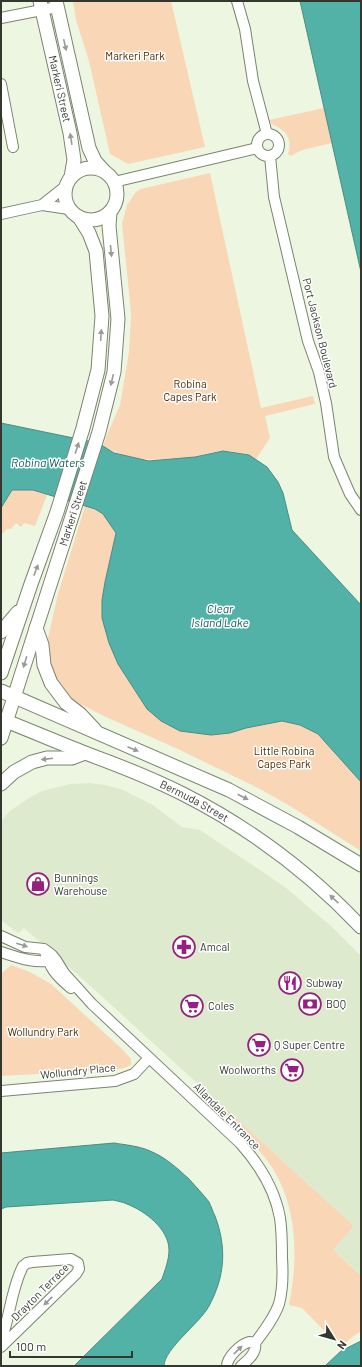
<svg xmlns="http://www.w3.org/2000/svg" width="362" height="1367" viewBox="0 0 362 1367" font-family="Barlow,sans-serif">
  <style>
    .built { fill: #deeace }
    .green { fill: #f9d7b6 }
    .water { fill: #52b2a7; stroke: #498d83 }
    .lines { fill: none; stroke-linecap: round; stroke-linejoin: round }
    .minor-casing { stroke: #7b8470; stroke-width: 12 }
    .major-casing { stroke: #7b8470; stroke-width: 15 }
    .minor { stroke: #fff; stroke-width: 10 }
    .major { stroke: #fff; stroke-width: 13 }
    .oneway { fill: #999b96 }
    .labels { text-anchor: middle; stroke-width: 3; stroke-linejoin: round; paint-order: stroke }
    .park-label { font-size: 11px; fill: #4a2900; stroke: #fff }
    .street-label { font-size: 11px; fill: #33372e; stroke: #fff }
    .poi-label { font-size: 11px; fill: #33372e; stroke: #fff; text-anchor: start }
    .water-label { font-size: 12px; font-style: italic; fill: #0d5f58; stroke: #fff }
  </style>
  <rect width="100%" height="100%" fill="#ecf6e0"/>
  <path class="built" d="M89,783L105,785L121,789L153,805L182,827L200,830L285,887L332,927L361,956V1276L333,1250L354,1226L85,981L24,928L18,933L1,920V821L10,811L29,798L42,791L70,784Z"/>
  <path class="green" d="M73,1H171L205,147L128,164L110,154L89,61L76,20Z
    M324,108L332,143L302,150L291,156L288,154C291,146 290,135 282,130C278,126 272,126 269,120Z
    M210,173L261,408L313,396L315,404L265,416L270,438L256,459C247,454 234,451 223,451C214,451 203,455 193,457C162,461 131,463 103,446L107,435L120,405L129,352L131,316L129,292L122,224L127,205L136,192L141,189Z
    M12,490H33L47,495L35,526L24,523L21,527L16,523L11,529H7L3,533L1,532V508Z
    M85,506C103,511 107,518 116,533L105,582L109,643L118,664L147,709L180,731L211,735L230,733L246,728L282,721L300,725L318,734L361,782V851L290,806L260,789L180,750L106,717L80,704L65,693L58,685L51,670L47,649L48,638L58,594Z
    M11,965L30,972L51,984L122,1049L131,1059V1065L124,1068L113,1070L1,1076V974Z
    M227,1110L354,1226L333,1250L361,1276V1331L354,1336L340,1347L302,1308L289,1305C297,1265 298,1218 279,1180C269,1157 244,1135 226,1117Z"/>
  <path class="water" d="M300,1H361V272Z
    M1,423L88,441L103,446L114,453L149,461L195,457L223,451L249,455L267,467L278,482L283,493L292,530L361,605V782L318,734L300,725L282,721L246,728L230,733L211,735L180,731L161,721L147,709L118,664L109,643L102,618V600L105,582L116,533L103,514L95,509L33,490H12L1,508Z
    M114,1143C126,1145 139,1146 150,1151C165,1157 177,1168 189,1179C196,1187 203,1194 209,1202C211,1206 213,1212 215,1216C227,1248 225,1276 209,1306C200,1323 164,1349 164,1366H74L162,1279C165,1270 169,1260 169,1250C169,1229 145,1211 127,1204C123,1202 117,1201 113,1200L6,1207L1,1209V1153Z
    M361,1341V1366H325L341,1351Z"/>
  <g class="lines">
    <g class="minor-casing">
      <path id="minor" d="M237,1L245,29L253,81L267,134
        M1,18L57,7
        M1,84L13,147
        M257 145a11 11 0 1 1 22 0a11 11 0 1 1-22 0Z
        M270,156L274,197L308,341L319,372L326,403L334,457L350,494L361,510
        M114,182L257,148
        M42,205L66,186
        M1,214L42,205L69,209
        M1,936L25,947L44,949L52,955L56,960L64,973L92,1004L240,1143C259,1164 275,1190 280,1218C282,1231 282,1245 282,1258C283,1273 283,1289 279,1304C274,1318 264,1331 255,1343C257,1353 248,1360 241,1366
        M44,949C50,968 55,975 71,988
        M1,952C19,958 35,964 54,960
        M1,1091L115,1081L134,1074L149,1058
        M1,1341C10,1317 11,1289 23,1266L27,1263L32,1262L71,1259L78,1263L79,1269L76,1274L1,1347
        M227,1366C227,1357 241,1344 249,1342L255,1343"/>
    </g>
    <g class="major-casing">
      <g id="major">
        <path id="s1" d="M40,1L70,133L74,160L71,177"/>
        <path d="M56,1L89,148L95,161L104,171"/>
        <circle cx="91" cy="194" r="26"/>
        <path d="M36,628L42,645L44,665L51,683L66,703L80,714L95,730"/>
        <path d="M1,632L18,612"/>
        <path d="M1,673L31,584L57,512L83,428L98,370L102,316L96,251L89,233L79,217"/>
        <path d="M1,691L229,790L298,827L361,865"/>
        <path id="s2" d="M1,719C29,730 57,742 85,753C118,765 151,778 183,794C250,828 309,872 361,927"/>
        <path id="s3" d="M1,738L99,432L114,372L118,319L109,226L110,212"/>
        <path d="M1,784L14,772L32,762L47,758H72L85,753"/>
      </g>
    </g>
    <use href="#minor" class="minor"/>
    <use href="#major" class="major"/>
  </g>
  <defs><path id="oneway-solid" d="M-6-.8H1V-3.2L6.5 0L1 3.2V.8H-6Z"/></defs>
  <g class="oneway">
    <use href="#oneway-solid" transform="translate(65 45) rotate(77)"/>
    <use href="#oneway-solid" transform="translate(71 139) rotate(-99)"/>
    <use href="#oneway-solid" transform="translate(111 251) rotate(85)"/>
    <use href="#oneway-solid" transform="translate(101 335) rotate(-86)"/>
    <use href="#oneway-solid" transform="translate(112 380) rotate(103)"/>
    <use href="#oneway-solid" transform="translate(77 448) rotate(-72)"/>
    <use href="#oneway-solid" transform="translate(36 570) rotate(-69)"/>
    <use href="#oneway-solid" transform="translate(25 662) rotate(107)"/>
    <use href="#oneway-solid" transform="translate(133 749) rotate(23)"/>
    <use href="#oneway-solid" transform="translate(47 759) rotate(173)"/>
    <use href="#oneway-solid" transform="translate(243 797) rotate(27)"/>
    <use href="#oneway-solid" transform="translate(334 899) rotate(-137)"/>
    <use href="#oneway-solid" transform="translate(22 945) rotate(18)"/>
    <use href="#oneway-solid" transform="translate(48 1301) rotate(136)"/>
    <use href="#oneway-solid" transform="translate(238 1350) rotate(-44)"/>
  </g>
  <defs>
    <g id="shop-ring" transform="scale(1.15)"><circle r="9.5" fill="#fff" stroke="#942180" stroke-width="1.5"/><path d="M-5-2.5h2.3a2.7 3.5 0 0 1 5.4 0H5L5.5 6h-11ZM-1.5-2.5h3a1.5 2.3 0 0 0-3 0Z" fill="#942180"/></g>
    <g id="pharmacy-ring" transform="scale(1.15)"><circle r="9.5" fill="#fff" stroke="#942180" stroke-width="1.5"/><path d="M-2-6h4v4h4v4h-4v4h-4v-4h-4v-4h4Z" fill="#942180"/></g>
    <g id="restaurant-ring" transform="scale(1.15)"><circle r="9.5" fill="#fff" stroke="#942180" stroke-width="1.5"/><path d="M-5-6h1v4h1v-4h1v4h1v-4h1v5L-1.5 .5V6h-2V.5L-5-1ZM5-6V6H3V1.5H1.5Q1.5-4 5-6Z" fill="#942180"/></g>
    <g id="bank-ring" transform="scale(1.15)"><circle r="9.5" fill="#fff" stroke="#942180" stroke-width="1.5"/><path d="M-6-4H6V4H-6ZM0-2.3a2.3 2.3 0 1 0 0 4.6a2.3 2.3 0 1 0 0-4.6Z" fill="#942180"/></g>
    <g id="supermarket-ring" transform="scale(1.15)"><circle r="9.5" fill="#fff" stroke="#942180" stroke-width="1.5"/><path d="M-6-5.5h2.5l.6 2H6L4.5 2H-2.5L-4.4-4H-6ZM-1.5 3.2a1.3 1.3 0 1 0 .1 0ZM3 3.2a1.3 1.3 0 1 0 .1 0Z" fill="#942180"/></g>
  </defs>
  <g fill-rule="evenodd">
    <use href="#shop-ring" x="38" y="884"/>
    <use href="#pharmacy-ring" x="184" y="947"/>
    <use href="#restaurant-ring" x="290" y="983"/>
    <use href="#bank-ring" x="310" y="1004"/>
    <use href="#supermarket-ring" x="192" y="1006"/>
    <use href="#supermarket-ring" x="259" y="1045"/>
    <use href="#supermarket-ring" x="292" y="1070"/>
  </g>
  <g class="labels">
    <g class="park-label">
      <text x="135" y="60">Markeri Park</text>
      <text x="190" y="388">Robina<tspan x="190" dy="13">Capes Park</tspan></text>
      <text x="284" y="755">Little Robina<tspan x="284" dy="13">Capes Park</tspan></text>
      <text x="43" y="1036">Wollundry Park</text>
    </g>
    <g class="street-label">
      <text dy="4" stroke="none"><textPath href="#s1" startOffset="90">Markeri Street</textPath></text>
      <text transform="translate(320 333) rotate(76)" y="4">Port Jackson Boulevard</text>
      <text dy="4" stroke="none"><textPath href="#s3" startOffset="236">Markeri Street</textPath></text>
      <text dy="4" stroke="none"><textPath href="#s2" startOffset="210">Bermuda Street</textPath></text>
      <text transform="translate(78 1071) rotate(-6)" y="4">Wollundry Place</text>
      <text transform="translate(227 1116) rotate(45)" y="4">Allandale Entrance</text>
      <text transform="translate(40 1292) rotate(-45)" y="4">Drayton Terrace</text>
    </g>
    <g class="poi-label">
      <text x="54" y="882">Bunnings<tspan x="54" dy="13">Warehouse</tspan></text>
      <text x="200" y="951">Amcal</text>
      <text x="306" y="987">Subway</text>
      <text x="326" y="1008">BOQ</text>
      <text x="208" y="1010">Coles</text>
      <text x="274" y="1049">Q Super Centre</text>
      <text x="276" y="1074" text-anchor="end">Woolworths</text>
    </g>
    <g class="water-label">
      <text x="48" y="467">Robina Waters</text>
      <text x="220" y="613">Clear<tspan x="220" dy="14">Island Lake</tspan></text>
    </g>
  </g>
  <rect width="362" height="1367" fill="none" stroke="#33372e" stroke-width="4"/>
  <g transform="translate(334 1339) rotate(127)" stroke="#ffffff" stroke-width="3" paint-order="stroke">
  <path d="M0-3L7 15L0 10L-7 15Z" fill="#33372e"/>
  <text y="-6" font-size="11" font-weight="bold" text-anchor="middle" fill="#33372e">N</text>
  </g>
  <path d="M10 1351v6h122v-6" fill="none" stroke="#33372e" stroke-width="2"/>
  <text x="16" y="1351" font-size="12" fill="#33372e" stroke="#ffffff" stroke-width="3" paint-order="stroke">100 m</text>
</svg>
